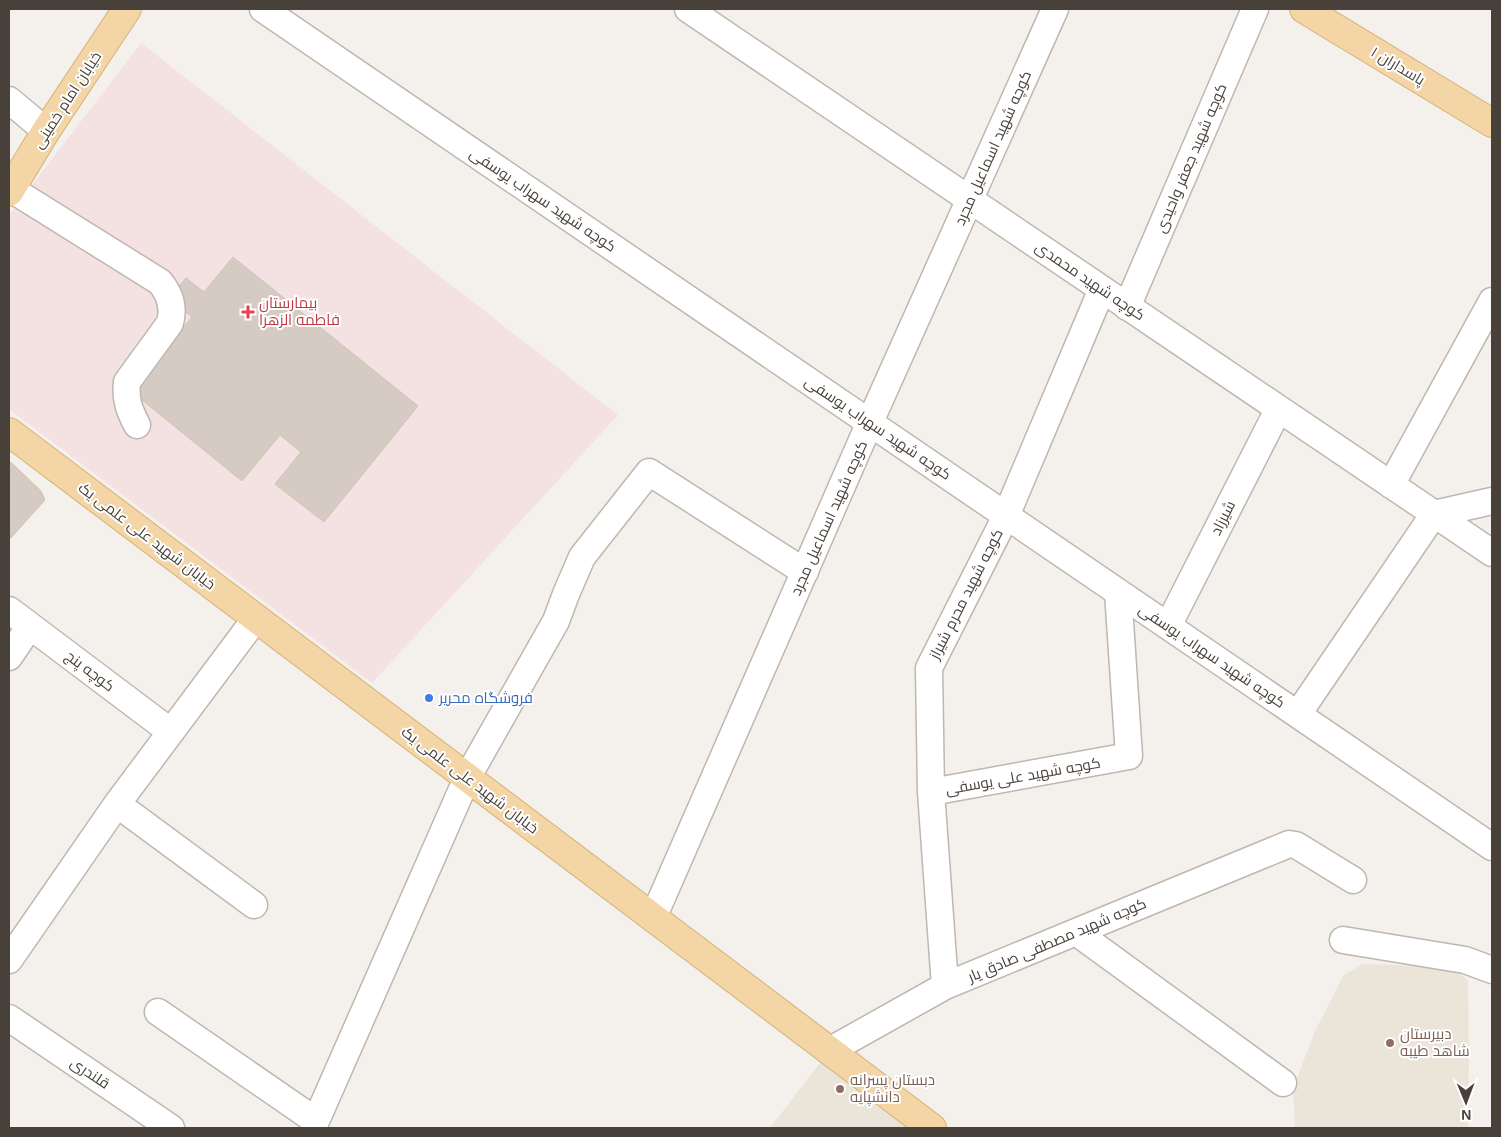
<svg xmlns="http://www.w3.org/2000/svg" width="1501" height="1137" viewBox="0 0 1501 1137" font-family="Helvetica,Cairo,sans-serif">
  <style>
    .education { fill: #ebe4d8 }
    .medical { fill: #f3e2e1 }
    .building { fill: #d5cbc3; stroke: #cfc3b7 }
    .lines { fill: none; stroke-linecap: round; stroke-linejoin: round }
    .minor-casing { stroke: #bfb7af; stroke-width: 29 }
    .major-casing { stroke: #d7b077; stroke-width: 30 }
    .minor { stroke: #fff; stroke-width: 26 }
    .major { stroke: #f3d5a6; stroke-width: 28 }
    .health-dot { fill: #e0444e; stroke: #fff; stroke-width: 2 }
    .shop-dot { fill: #3f7fe0; stroke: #fff; stroke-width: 2 }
    .education-dot { fill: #8d6e63; stroke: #fff; stroke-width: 2 }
    .labels { text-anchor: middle; stroke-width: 4; stroke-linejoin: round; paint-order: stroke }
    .street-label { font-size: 15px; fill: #48413a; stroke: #fff }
    .health-label { font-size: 15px; fill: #be3a42; stroke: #fff; text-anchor: start }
    .shop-label { font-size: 15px; fill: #366cbe; stroke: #fff; text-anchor: start }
    .education-label { font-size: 15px; fill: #785e54; stroke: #fff; text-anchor: start }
  </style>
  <rect width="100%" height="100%" fill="#f4f1ec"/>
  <path class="education" d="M1363,964L1454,967L1468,981L1469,1057L1468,1128H1295L1293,1088L1316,1029L1344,975Z
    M829,1051L932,1128H770Z"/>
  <path class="medical" d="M141,43L618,415L372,683L9,409V215Z"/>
  <path class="building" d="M233,257L418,406L324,522L275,484L301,452L280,435L242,481L131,391L192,317L169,298L186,278L204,292Z
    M9,461L15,466L41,491L45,500L9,540Z"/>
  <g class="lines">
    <g class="minor-casing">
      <path id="minor" d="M263,9L1492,847
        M688,9C957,189 1223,373 1492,553
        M9,100L46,131
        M11,189L160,282C170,294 174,308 170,323L127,382C125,399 129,410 137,425
        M1127,307L1255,9
        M1391,485L1492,301
        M9,610L171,732
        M1168,626L1278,410
        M9,657L30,626
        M1298,714L1434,514L1492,501
        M931,792L929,668L1006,516L1102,289
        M117,804L254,905
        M653,918L870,422L1055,9
        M1076,932L1283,1083
        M1343,940L1465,960L1492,970
        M9,960L117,804L256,618
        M945,986L931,792L1129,756L1118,592
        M158,1012L316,1121L467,778L556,621L566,594L582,557L649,472L805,572
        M9,1018L171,1128
        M829,1051L945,986L1289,844L1296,845L1353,880"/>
    </g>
    <g class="major-casing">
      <path id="major" d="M1304,9L1492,123
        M9,192L46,131L127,9
        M9,432L932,1128"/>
    </g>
    <use href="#minor" class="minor"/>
    <use href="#major" class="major"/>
  </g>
  <path class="health-dot" d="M245.5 304.5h5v5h5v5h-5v5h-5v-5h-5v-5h5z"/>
  <circle class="shop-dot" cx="429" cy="698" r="5"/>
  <g class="education-dot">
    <circle cx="1390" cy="1043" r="5"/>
    <circle cx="840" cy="1089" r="5"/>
  </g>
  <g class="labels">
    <g class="street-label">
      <text transform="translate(1398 66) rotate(31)" y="5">پاسداران ۱</text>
      <text transform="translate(67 100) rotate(-57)" y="5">خیابان امام خمینی</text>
      <text transform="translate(993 148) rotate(-66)" y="5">کوچه شهید اسماعیل مجرد</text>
      <text transform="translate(1191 158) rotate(-67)" y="5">کوچه شهید جعفر واحیدی</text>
      <text transform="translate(543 200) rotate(34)" y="5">کوچه شهید سهراب یوسفی</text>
      <text transform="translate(1090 281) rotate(34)" y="5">کوچه شهید محمدی</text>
      <text transform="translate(878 428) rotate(34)" y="5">کوچه شهید سهراب یوسفی</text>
      <text transform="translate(829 518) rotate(-66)" y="5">کوچه شهید اسماعیل مجرد</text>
      <text transform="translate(1223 518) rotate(-63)" y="5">شیرزاد</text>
      <text transform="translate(147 536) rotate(37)" y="5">خیابان شهید علی علمی یک</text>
      <text transform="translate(966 594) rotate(-63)" y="5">کوچه شهید محرم شیراز</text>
      <text transform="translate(1212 656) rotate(34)" y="5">کوچه شهید سهراب یوسفی</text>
      <text transform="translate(90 671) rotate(37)" y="5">کوچه پنج</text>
      <text transform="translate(1023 776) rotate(-10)" y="5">کوچه شهید علی یوسفی</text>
      <text transform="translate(470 780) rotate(37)" y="5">خیابان شهید علی علمی یک</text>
      <text transform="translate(1057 940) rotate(-23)" y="5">کوچه شهید مصطفی صادق یار</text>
      <text transform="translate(90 1073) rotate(34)" y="5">قلندری</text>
    </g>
    <g class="health-label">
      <text x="259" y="308">بیمارستان<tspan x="259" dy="17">فاطمه الزهرا</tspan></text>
    </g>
    <g class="shop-label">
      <text x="439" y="703">فروشگاه محریر</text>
    </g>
    <g class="education-label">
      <text x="1400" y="1039">دبیرستان<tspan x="1400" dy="17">شاهد طیبه</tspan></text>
      <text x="850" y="1085">دبستان پسرانه<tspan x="850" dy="17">دانشپایه</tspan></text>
    </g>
  </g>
  <rect width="1501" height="1137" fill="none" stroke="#48413a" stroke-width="20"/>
  <g transform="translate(1466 1102) rotate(179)" stroke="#ffffff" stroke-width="4" paint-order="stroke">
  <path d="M0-4L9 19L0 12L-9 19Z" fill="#48413a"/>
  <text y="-8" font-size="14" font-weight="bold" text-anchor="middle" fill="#48413a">N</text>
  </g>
</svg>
